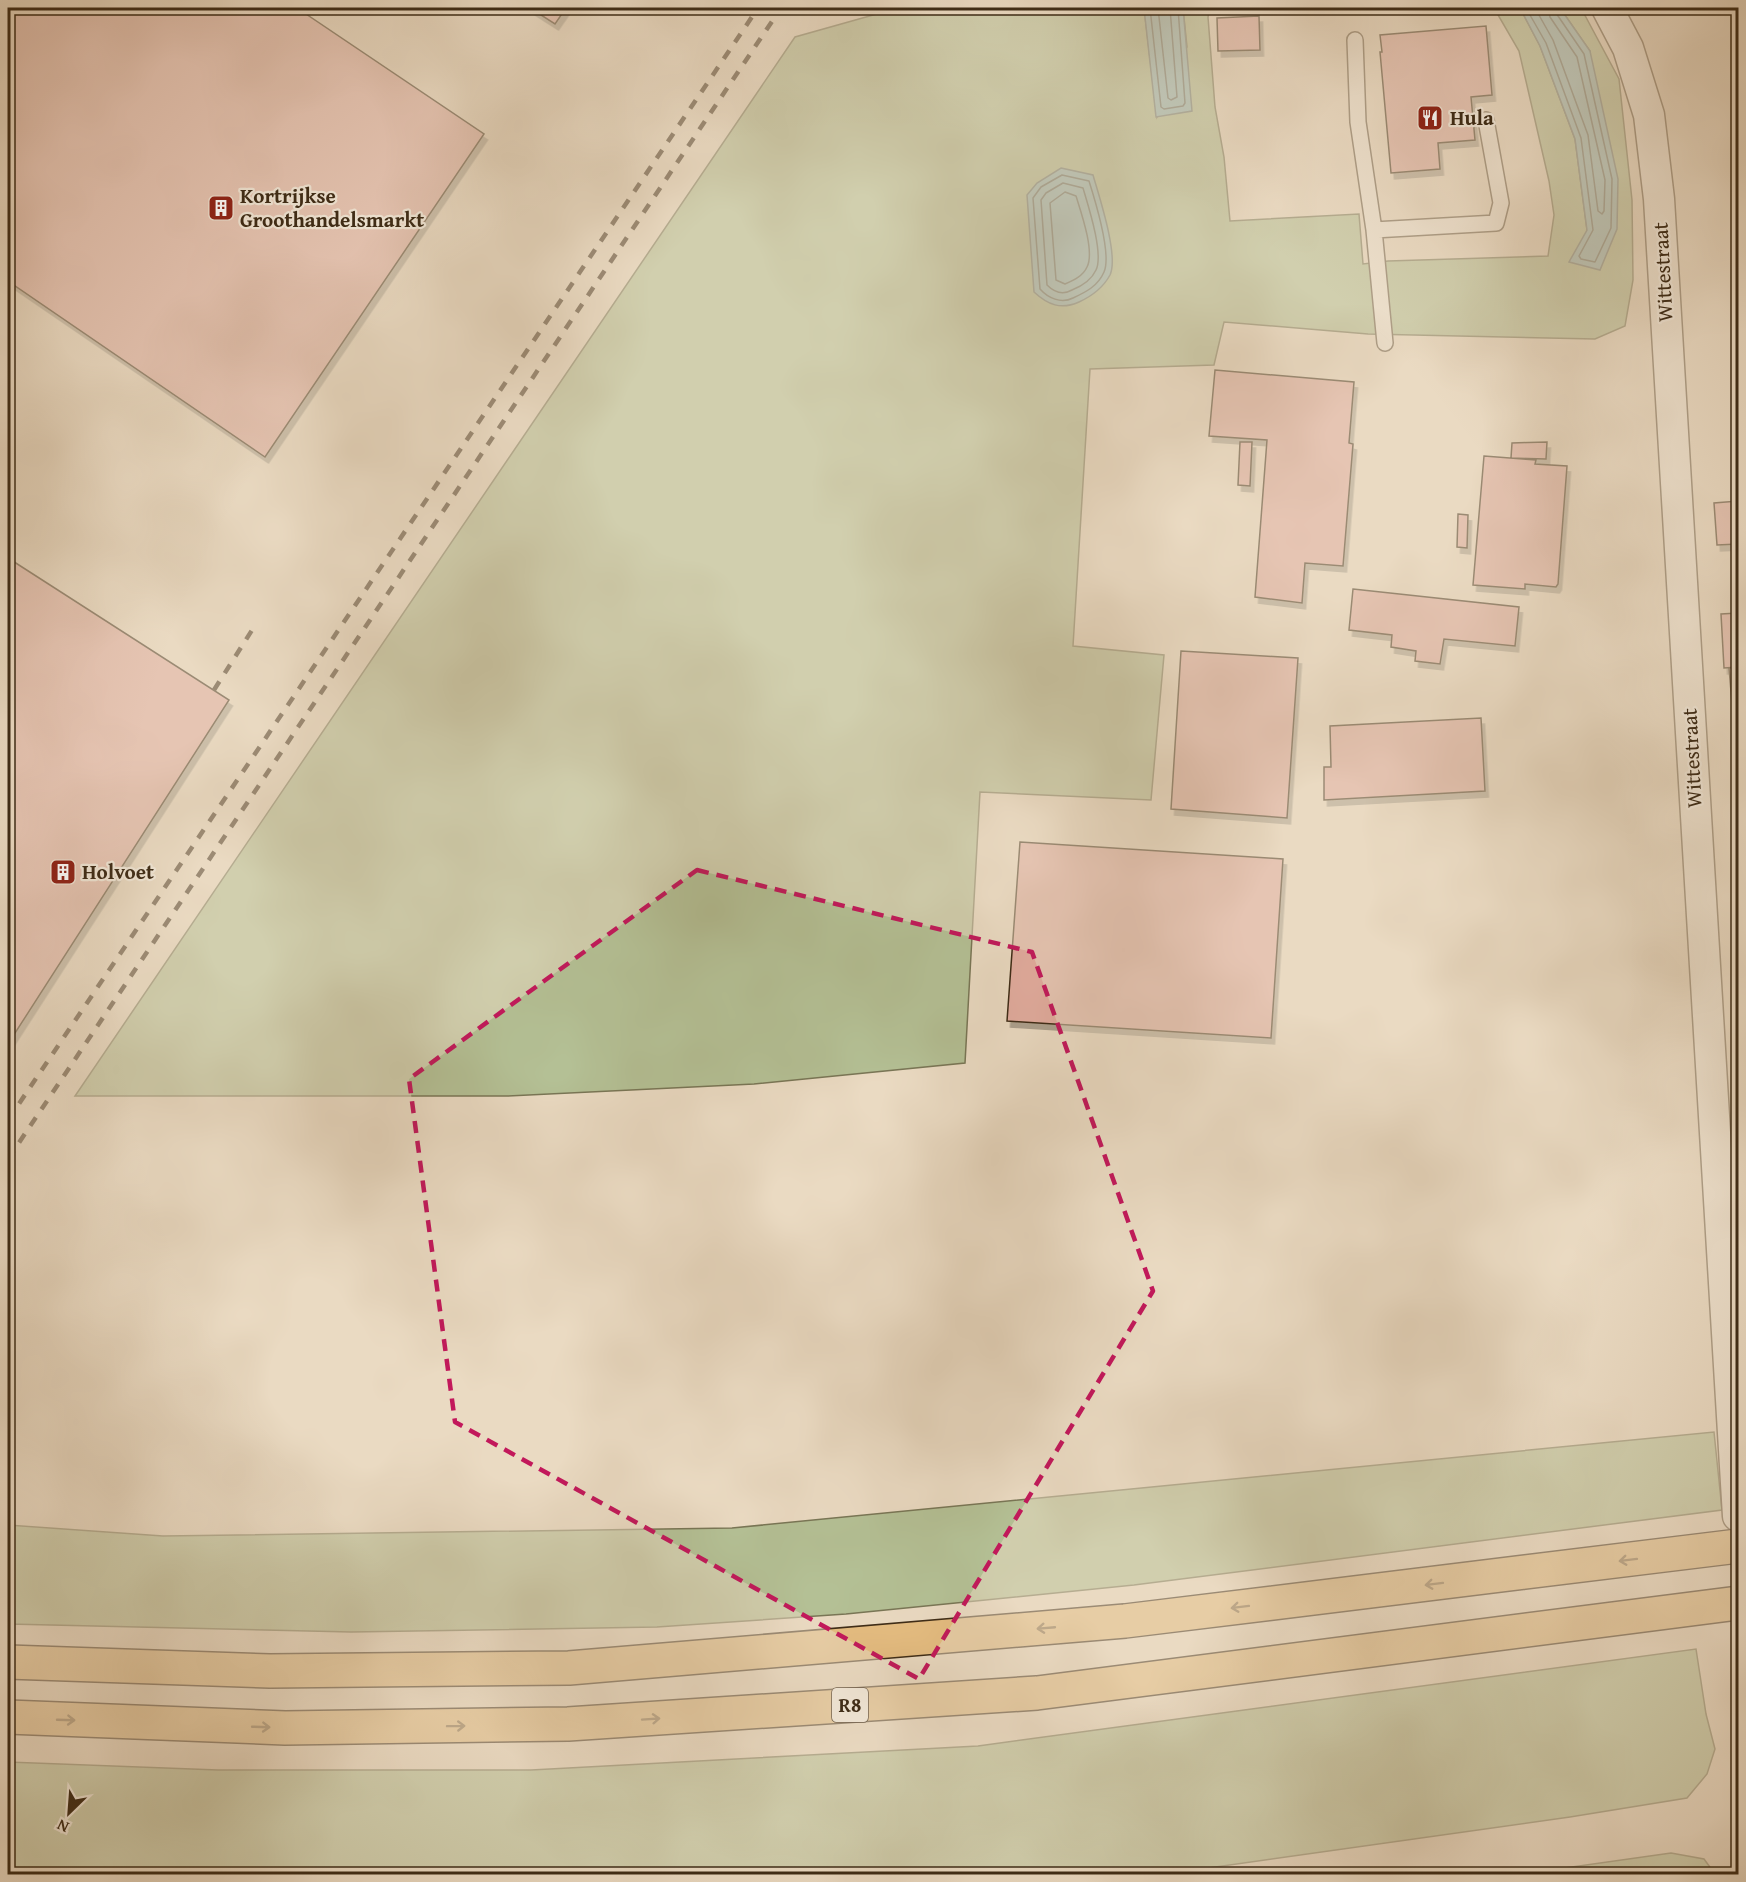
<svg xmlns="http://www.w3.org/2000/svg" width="1746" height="1882" viewBox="0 0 1746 1882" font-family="'Gentium Book Plus',serif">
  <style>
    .green { fill: #b4c095; stroke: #797656; stroke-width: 1.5 }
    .water { fill: #98bab8; stroke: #748178; stroke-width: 1.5 }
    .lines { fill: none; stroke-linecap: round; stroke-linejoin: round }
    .shore { stroke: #6b7368; stroke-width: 1.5 }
    .building { fill: #e2ac9f; stroke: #3e2c17; stroke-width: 1.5; filter: url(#shadow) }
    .service-casing { stroke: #695842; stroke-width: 18 }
    .minor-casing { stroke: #695842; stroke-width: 33 }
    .motorway-casing { stroke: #3e2c17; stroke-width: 36 }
    .service { stroke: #f1e7d7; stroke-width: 15 }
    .minor { stroke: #f1e7d7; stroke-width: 30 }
    .motorway { stroke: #e5bd81; stroke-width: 33 }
    .rail { stroke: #3e2c17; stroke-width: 4.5; stroke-dasharray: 10 10; stroke-linecap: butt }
    .oneway { stroke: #896d47 }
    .marked { fill: none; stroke: #c2185b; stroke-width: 4.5; stroke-dasharray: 12 8; stroke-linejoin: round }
    .labels { text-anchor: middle; stroke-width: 4.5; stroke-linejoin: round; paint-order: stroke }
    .shield { fill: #f1e7d7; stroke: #746451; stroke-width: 1.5 }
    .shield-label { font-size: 20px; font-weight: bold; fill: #3e2c17 }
    .poi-label { font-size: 21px; font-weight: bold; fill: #3e2c17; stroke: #f1e7d7; text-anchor: start }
    .street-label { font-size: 21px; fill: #3e2c17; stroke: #f1e7d7 }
  </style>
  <defs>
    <filter id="shadow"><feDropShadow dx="3.5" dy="6" stdDeviation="0" flood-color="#0004"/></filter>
  </defs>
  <rect width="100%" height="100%" fill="#eadac2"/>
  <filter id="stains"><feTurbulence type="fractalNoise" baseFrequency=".00333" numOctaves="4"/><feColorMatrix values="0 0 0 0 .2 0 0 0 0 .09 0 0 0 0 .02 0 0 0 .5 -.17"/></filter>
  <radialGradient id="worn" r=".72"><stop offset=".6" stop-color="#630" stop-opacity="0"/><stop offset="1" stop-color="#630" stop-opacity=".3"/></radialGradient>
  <path class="green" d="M898,8H1144L1157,117L1187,47L1183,8H1210L1208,17L1215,107L1224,157L1230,221L1359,214L1363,264L1388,261L1548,256L1554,215L1549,181L1519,51L1494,8H1520L1540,46L1575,139L1587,230L1600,270L1590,51L1560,8H1581L1619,79L1632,200L1633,280L1625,326L1595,339L1368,334L1224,322L1214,365L1090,369L1073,646L1164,655L1151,800L980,792L965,1063L754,1084L508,1096H75L795,37Z
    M1714,1432L1722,1510L1134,1585L846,1614L657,1627L351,1632L8,1624V1525L163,1536L732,1528Z
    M1696,1649L1706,1714L1715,1749L1707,1774L1687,1798L1570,1817L1166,1874H8V1762L218,1770H531L978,1746Z
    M1671,1853L1704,1859L1715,1874H1522Z"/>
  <path class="water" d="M1144,8H1183L1192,111L1156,117Z
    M1520,8H1560L1590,51L1618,179L1617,229L1600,270L1569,262L1587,230L1575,139L1540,46Z
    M1061,168L1093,175C1099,196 1119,256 1110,275C1103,288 1092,296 1079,302C1061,310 1048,305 1034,292L1027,195L1037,183Z"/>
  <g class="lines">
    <path class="shore" d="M1150,8L1161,107L1164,109L1183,106L1185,103L1178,8
      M1158,8L1168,98L1171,100L1177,97L1170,8
      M1526,8L1546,43L1581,138L1593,230L1579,256L1581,259L1595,262L1611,228L1612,179L1584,54L1556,13L1555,8
      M1535,8L1553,40L1588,135L1598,211L1602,214L1604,211L1605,180L1577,57L1550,17L1548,8
      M1062,175L1089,181C1095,200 1112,254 1104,272C1098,286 1086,292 1073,298C1061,304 1048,298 1040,289L1033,198L1041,187Z
      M1063,183L1083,188C1088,205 1104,254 1096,270C1091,281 1082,286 1072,290C1063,295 1054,292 1047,285L1041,200L1046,193Z
      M1065,192L1076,196C1081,212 1095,252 1087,267C1083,276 1074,280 1065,284L1056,280L1050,203Z"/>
  </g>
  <path class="building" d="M8,8H297L484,134L265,457L8,281Z
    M530,8H566L555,24Z
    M1259,16L1260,50L1218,51L1217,18Z
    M1486,26L1492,95L1471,97L1475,140L1438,143L1440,169L1391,173L1380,52H1382L1380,35Z
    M1738,174V299L1732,175Z
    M1215,370L1354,382L1349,443L1353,444L1343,566L1305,563L1302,603L1255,597L1267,440L1209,436Z
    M1240,442H1252L1250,486L1238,485Z
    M1547,442L1546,459L1511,458L1512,443Z
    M1484,456L1536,460L1535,464L1567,466L1558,584L1556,587L1525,584V589L1473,585Z
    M1738,501V544L1717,545L1714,503Z
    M1458,514L1468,515L1467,548L1457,547Z
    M8,558L229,700L8,1044Z
    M1353,589L1519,607L1515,646L1444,639L1440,664L1415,661L1416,651L1391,647L1392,635L1349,630Z
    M1738,613V667L1724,668L1721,614Z
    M1181,651L1298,658L1287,818L1171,809Z
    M1738,667V703L1732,704L1729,668Z
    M1481,718L1485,791L1324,800V767H1331L1330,726Z
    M1020,842L1283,859L1271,1038L1007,1021Z"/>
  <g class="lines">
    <g class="service-casing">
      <path id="service" d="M1355,40L1358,122L1374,230L1385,343
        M1374,230L1496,223L1501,203L1486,120"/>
    </g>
    <g class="minor-casing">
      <path id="minor" d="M1607,8L1628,48L1649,115L1659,199L1738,1516"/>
    </g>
    <g class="motorway-casing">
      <path id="motorway" d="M8,1662L270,1671L569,1668L1125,1621L1738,1546
        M8,1717L285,1728L568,1724L1037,1693L1738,1603"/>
    </g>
    <use href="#service" class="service"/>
    <use href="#minor" class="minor"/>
    <use href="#motorway" class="motorway"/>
    <path class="rail" d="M214,690L254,627
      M8,1120L758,8
      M8,1159L781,8"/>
  </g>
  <defs><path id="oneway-shaft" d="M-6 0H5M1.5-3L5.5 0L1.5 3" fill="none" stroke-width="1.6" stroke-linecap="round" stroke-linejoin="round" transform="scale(1.5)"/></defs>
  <g class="oneway">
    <use href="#oneway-shaft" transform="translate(1628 1560) rotate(173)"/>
    <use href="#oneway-shaft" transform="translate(1434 1584) rotate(173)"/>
    <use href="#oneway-shaft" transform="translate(1240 1607) rotate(173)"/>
    <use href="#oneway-shaft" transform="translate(1046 1628) rotate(175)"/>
    <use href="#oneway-shaft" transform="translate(651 1719) rotate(-4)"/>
    <use href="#oneway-shaft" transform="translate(66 1720) rotate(2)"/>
    <use href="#oneway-shaft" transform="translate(456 1726) rotate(-1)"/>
    <use href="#oneway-shaft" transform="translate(261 1727) rotate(2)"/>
  </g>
  <path d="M0 0H1746V1882H0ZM697,870L1032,952L1153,1291L919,1679L455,1422L409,1079Z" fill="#eadac2" fill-opacity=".55" fill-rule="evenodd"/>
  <path class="marked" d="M697,870L1032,952L1153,1291L919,1679L455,1422L409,1079Z"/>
  <defs>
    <g id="restaurant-square" transform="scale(1.35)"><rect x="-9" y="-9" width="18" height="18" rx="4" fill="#8f2418" stroke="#f1e7d7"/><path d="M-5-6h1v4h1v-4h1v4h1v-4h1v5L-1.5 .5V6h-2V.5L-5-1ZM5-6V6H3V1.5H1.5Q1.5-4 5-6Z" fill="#fff"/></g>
    <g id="building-square" transform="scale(1.35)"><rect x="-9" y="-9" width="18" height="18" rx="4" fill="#8f2418" stroke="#f1e7d7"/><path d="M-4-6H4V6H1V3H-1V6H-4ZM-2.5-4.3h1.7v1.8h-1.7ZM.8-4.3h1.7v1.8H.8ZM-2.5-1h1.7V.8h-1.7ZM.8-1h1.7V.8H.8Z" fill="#fff"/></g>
  </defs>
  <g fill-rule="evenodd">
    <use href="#restaurant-square" x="1430" y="118"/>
    <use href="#building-square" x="221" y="208"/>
    <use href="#building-square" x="63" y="872"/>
  </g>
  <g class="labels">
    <rect class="shield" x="832" y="1688" width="36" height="34" rx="4.5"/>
    <g class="shield-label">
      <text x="850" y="1712">R8</text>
    </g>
    <g class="poi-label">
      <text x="1450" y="125">Hula</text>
      <text x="240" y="203">Kortrijkse<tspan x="240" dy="24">Groothandelsmarkt</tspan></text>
      <text x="82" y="879">Holvoet</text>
    </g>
    <g class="street-label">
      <text transform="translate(1663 272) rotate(-93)" y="7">Wittestraat</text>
      <text transform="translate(1692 758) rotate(-93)" y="7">Wittestraat</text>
    </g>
  </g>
  <rect width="1746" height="1882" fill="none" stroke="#eadac2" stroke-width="30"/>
  <rect x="9" y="9" width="1728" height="1864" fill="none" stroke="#3e2c17" stroke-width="3"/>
  <rect x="15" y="15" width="1716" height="1852" fill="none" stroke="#3e2c17" stroke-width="1.5"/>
  <g transform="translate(69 1813) rotate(205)" stroke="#f1e7d7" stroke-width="4.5" paint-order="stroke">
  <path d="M0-4.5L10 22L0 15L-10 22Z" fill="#3e2c17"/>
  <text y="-9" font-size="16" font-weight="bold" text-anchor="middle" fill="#3e2c17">N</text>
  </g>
  <rect width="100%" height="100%" filter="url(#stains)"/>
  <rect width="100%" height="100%" fill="url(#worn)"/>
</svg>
